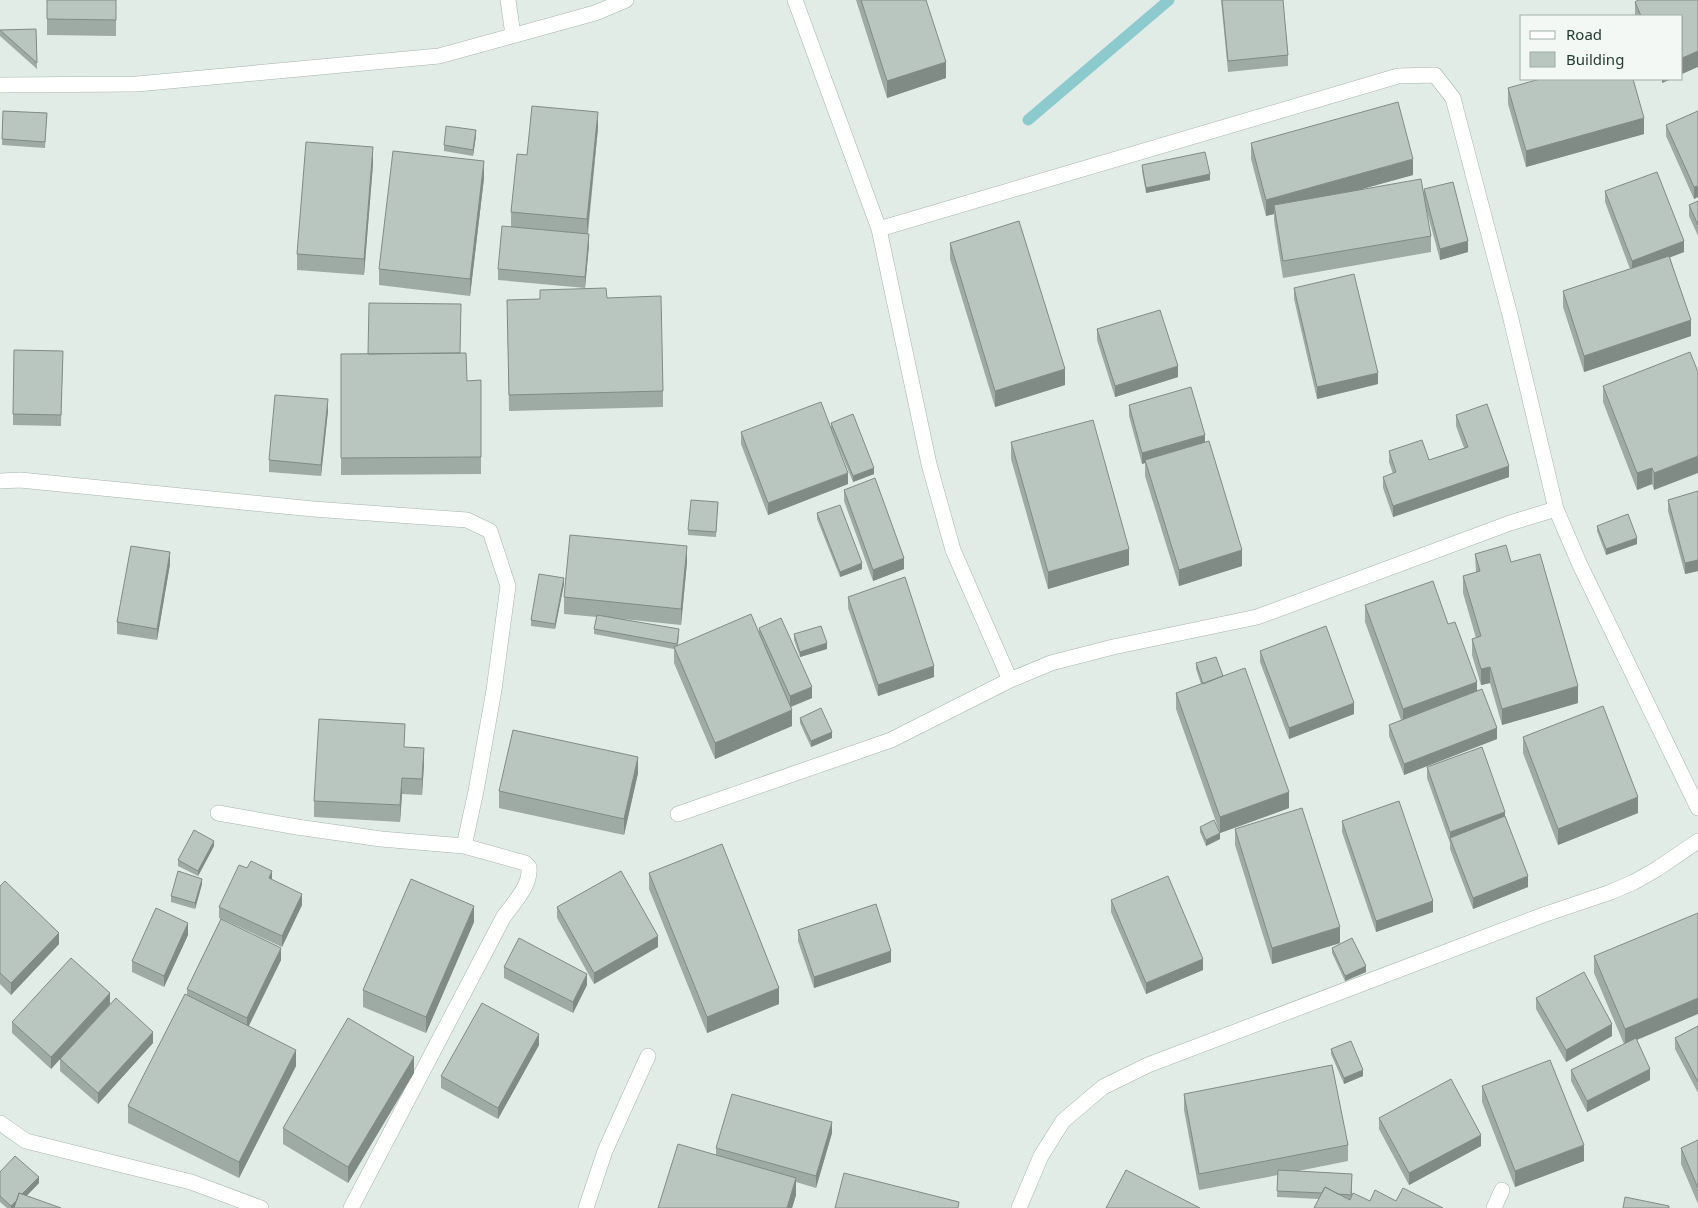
<svg xmlns="http://www.w3.org/2000/svg" width="1698" height="1208" viewBox="0 0 1698 1208" font-family="'Noto Sans',sans-serif">
  <style>
    .lines { fill: none; stroke-linecap: round; stroke-linejoin: round }
    .stream { stroke: #8dcace; stroke-width: 11 }
    .street-casing { stroke: #a5b4ad; stroke-width: 16 }
    .street { stroke: #fff; stroke-width: 15 }
    .wall { fill: #9eaaa4 }
    .shaded-wall { fill: #818b86 }
    .building { fill: #b8c6bf; stroke: #818b86 }
  </style>
  <rect width="100%" height="100%" fill="#e2ece7"/>
  <g class="lines">
    <path class="stream" d="M1028,120L1169,0"/>
    <g class="street-casing">
      <path id="street" d="M508,0L513,35
        M795,0L879,229L929,464L953,550L1010,680
        M0,85L137,84L439,56L595,13L626,0
        M879,229L1398,76L1435,75L1453,98L1510,315L1556,509L1580,565L1698,808
        M0,481L20,480L313,509L467,520L490,531L508,586L494,690L476,791L464,846
        M218,813L297,827L381,839L464,846L525,863L529,867C531,886 514,902 503,918L351,1208
        M678,814L891,740L1010,680L1051,663L1113,647L1257,617L1510,523L1556,509
        M0,1123L26,1141L191,1182L261,1208
        M586,1208L605,1151L648,1056
        M1019,1208L1041,1156L1063,1121L1103,1087L1148,1065L1543,915L1611,892L1634,882L1657,869L1698,841
        M1494,1208L1502,1190"/>
    </g>
    <use href="#street" class="street"/>
  </g>
  <path class="wall" d="M47,0H116V36L47,35Z
    M856,0H926L946,78L887,98Z
    M1221,0H1283L1288,55V66L1228,72Z
    M1635,2L1682,16H1635Z
    M36,29L37,69L0,36V30Z
    M1508,88L1644,134L1526,167L1508,104Z
    M3,111L47,113L45,148L2,145Z
    M1698,111V197L1694,199L1666,136V125Z
    M598,128L588,234L589,245L585,288L498,280V269L511,227V212L527,155Z
    M476,136L473,156L444,151V145Z
    M1251,143L1413,175L1361,189L1424,195V189L1468,252L1440,260L1426,208L1431,236V252L1283,278L1274,221V214L1266,216L1251,159Z
    M373,164L364,275L297,270V254Z
    M1142,165L1210,180L1146,193L1142,171Z
    M484,178L470,296L379,285V269Z
    M1605,191L1684,252L1670,257L1691,336L1584,372L1563,307V291L1630,269L1605,202Z
    M1698,201V236L1689,216V205Z
    M950,243L1065,385L995,407L950,259Z
    M1294,288L1378,384L1317,399L1294,299Z
    M607,298L663,391V407L509,411L507,300Z
    M1097,329L1178,377L1115,397L1097,340Z
    M63,351L61,426L13,425V414Z
    M461,353L467,381L481,380V474L341,475V354Z
    M1698,372L1654,490L1652,484L1637,490L1603,402V386Z
    M1129,405L1205,442L1242,566L1179,586L1145,476V463L1142,464L1129,416Z
    M328,411L321,476L269,472V460Z
    M1456,415L1509,477L1393,517L1383,488V477L1393,474L1389,462V451L1429,460L1464,448L1456,426Z
    M831,423L874,474L853,482L831,428Z
    M741,432L848,484L768,515L741,444Z
    M1011,442L1129,565L1048,589L1011,459Z
    M844,490L904,569L873,581L844,501Z
    M1698,491V571L1685,574L1668,511V500Z
    M718,502L716,537L688,535V530Z
    M817,513L862,569L840,577L817,519Z
    M1597,526L1637,544L1606,555L1597,531Z
    M1475,554L1511,562L1578,703L1502,725L1490,683L1481,685L1472,655V639L1476,638L1463,593V576L1476,572Z
    M687,562L681,625L623,619L679,635L678,646L759,633V628L812,698L791,707L792,726L715,759L674,663V649L594,634V629L597,617L564,614V597Z
    M170,564L157,640L117,634V622Z
    M564,584L555,629L531,626V620Z
    M848,597L934,677L878,696L848,608Z
    M1365,605L1448,624L1477,691L1497,739L1404,775L1389,736V725L1401,720L1365,622Z
    M794,634L827,649L800,657L794,640Z
    M1260,651L1354,714L1289,739L1260,662Z
    M1196,663L1223,676L1289,808L1220,833L1176,709V693L1201,684L1196,669Z
    M800,718L832,738L811,747L800,723Z
    M1523,737L1638,813L1558,845L1523,753Z
    M405,747L424,764L422,795L402,794L400,822L314,817V801Z
    M1427,767L1505,817L1528,887L1473,909L1450,849V843L1427,778Z
    M638,773L624,835L499,808V791Z
    M1342,821L1433,912L1376,932L1342,832Z
    M1200,827L1220,839L1206,846L1200,832Z
    M1235,829L1340,943L1272,964L1235,845Z
    M214,846L198,876L178,866V860Z
    M649,873L779,1004L707,1033L649,889Z
    M272,880L302,905L282,947L222,919L281,960L249,1026L296,1066L239,1178L128,1123V1106L187,995V989L221,919L219,918V907Z
    M202,884L195,909L171,902V896Z
    M0,886L59,944L11,995L0,984Z
    M1111,900L1203,970L1146,994L1111,912Z
    M557,907L658,947L594,984L557,918Z
    M474,922L426,1033L363,1007V990Z
    M798,930L891,962L814,988L798,941Z
    M188,935L164,987L132,972V961Z
    M1332,948L1366,972L1345,981L1332,953Z
    M1594,956L1637,1040L1650,1080L1587,1112L1571,1081V1070L1624,1044L1594,973Z
    M504,967L587,985L573,1013L504,978Z
    M1536,998L1612,1036L1566,1062L1536,1009Z
    M110,1004L51,1069L12,1033V1022Z
    M1698,1026V1093L1675,1049V1038Z
    M153,1043L98,1104L60,1071V1059Z
    M539,1045L498,1119L441,1088V1076Z
    M1331,1049L1363,1076L1344,1084L1331,1054Z
    M414,1073L348,1183L283,1144V1128Z
    M1482,1086L1584,1161L1515,1187L1482,1102Z
    M1184,1094L1348,1145V1161L1298,1171L1352,1174V1195L1370,1201H1396L1443,1208L1319,1199L1277,1197L1278,1175L1199,1190L1184,1110Z
    M1379,1118L1481,1146L1409,1185L1379,1129Z
    M832,1133L816,1188L796,1182V1195L792,1208H658L716,1155V1148Z
    M1698,1140V1204L1681,1164V1148Z
    M0,1172L39,1183L26,1196L61,1208H7L0,1202Z"/>
  <path class="shaded-wall" d="M1698,51V67L1682,74V58Z
    M946,62V78L887,98V81Z
    M1662,79H1672L1662,83Z
    M598,112V128L587,235V219Z
    M1644,118V134L1526,167V151Z
    M476,130V136L473,156V150Z
    M373,147V164L364,275V259Z
    M1413,159V175L1275,213L1274,205V214L1266,216V200Z
    M484,161V178L470,296V279Z
    M1210,174V180L1146,193V188Z
    M1698,186V197L1694,199V187Z
    M589,234V245L585,288V277Z
    M1468,241V252L1440,260V249Z
    M1684,241V252L1632,272V261Z
    M1691,320V336L1584,372V356Z
    M1178,366V377L1115,397V386Z
    M1065,369V385L995,407V391Z
    M1378,373V384L1317,399V387Z
    M328,399V411L321,476V465Z
    M1205,435V446L1145,460V463L1142,464V453Z
    M1698,456V473L1654,490V473Z
    M1509,466V477L1393,517V506Z
    M874,468V474L853,482V476Z
    M1652,468V484L1637,490V473Z
    M848,473V484L768,515V503Z
    M1637,538V544L1606,555V549Z
    M687,546V562L681,625V609Z
    M1129,549V565L1048,589V572Z
    M1242,550V566L1179,586V570Z
    M170,552V564L157,640V629Z
    M904,558V569L873,581V570Z
    M1698,560V571L1685,574V563Z
    M862,563V569L840,577V572Z
    M564,578V584L555,629V624Z
    M827,643V649L800,657V652Z
    M934,666V677L878,696V685Z
    M1490,667V683L1481,685V669Z
    M1477,682V698L1403,726V709Z
    M1578,686V703L1502,725V709Z
    M812,687V698L790,707V696Z
    M1354,703V714L1289,739V728Z
    M792,710V726L715,759V743Z
    M1497,728V739L1404,775V764Z
    M832,732V738L811,747V741Z
    M424,748V764L422,795V779Z
    M638,757V773L624,835V819Z
    M402,778V794L400,822V805Z
    M1289,792V808L1220,833V817Z
    M1638,797V813L1558,845V829Z
    M1505,812V823L1450,838V843V832Z
    M1220,833V839L1206,846V840Z
    M214,841V846L198,876V871Z
    M272,871V882L269,878Z
    M1528,876V887L1473,909V898Z
    M202,879V884L195,909V903Z
    M302,894V905L282,947V936Z
    M1433,901V912L1376,932V921Z
    M474,906V922L426,1033V1017Z
    M188,923V935L164,987V976Z
    M1340,927V943L1272,964V948Z
    M59,933V944L11,995V983Z
    M658,936V947L594,984V973Z
    M281,948V960L247,1029V1018Z
    M891,951V962L814,988V977Z
    M1203,959V970L1146,994V983Z
    M1366,966V972L1345,981V976Z
    M587,974V985L573,1013V1002Z
    M779,988V1004L707,1033V1017Z
    M110,993V1004L51,1069V1057Z
    M1698,998V1014L1625,1045V1029Z
    M1612,1024V1036L1566,1062V1050Z
    M153,1032V1043L98,1104V1093Z
    M539,1034V1045L498,1119V1108Z
    M296,1050V1066L239,1178V1162Z
    M414,1057V1073L348,1183V1167Z
    M1650,1069V1080L1587,1112V1101Z
    M1363,1070V1076L1344,1084V1078Z
    M832,1122V1133L816,1188V1176Z
    M1481,1135V1146L1409,1185V1173Z
    M1584,1145V1161L1515,1187V1171Z
    M39,1177V1183L15,1208H11V1206Z
    M796,1178V1195L792,1208H787Z"/>
  <path class="building" d="M47,0H116V20L47,19Z
    M861,0H926L946,62L887,81Z
    M1222,0H1283L1288,55L1228,61Z
    M1638,0H1698V51L1682,58V16H1641L1635,2Z
    M36,29L37,63L0,30Z
    M1540,79H1633L1644,118L1526,151L1508,88Z
    M1398,102L1413,159L1266,200L1251,143Z
    M532,106L598,112L587,219L511,212L517,154L527,155Z
    M3,111L47,113L45,142L2,139Z
    M1698,111V186L1694,187L1666,125Z
    M446,126L476,130L473,150L444,145Z
    M306,142L373,147L364,259L297,254Z
    M393,151L484,161L470,279L379,269Z
    M1205,152L1210,174L1146,188L1142,165Z
    M1657,172L1684,241L1632,261L1605,191Z
    M1421,179L1431,236L1283,261L1274,205Z
    M1453,182L1468,241L1440,249L1424,189Z
    M1698,201V225L1689,205Z
    M1019,221L1065,369L995,391L950,243Z
    M502,226L589,234L585,277L498,269Z
    M1669,256L1691,320L1584,356L1563,291Z
    M1354,274L1378,373L1317,387L1294,288Z
    M606,288L607,298L661,296L663,391L509,395L507,300L540,299V290Z
    M369,303L461,304L460,353L368,354Z
    M1160,310L1178,366L1115,386L1097,329Z
    M14,350L63,351L61,415L13,414Z
    M1690,352L1698,372V456L1654,473L1652,468L1637,473L1603,386Z
    M466,353L467,381L481,380V457L341,458V354Z
    M1191,387L1205,435L1142,453L1129,405Z
    M275,395L328,399L321,465L269,460Z
    M821,402L848,473L768,503L741,432Z
    M1487,404L1509,466L1393,506L1383,477L1396,472L1389,451L1422,440L1429,460L1468,447L1456,415Z
    M853,414L874,468L853,476L831,423Z
    M1093,420L1129,549L1048,572L1011,442Z
    M1209,441L1242,550L1179,570L1145,460Z
    M875,478L904,558L873,570L844,490Z
    M1698,491V560L1685,563L1668,500Z
    M691,500L718,502L716,532L688,530Z
    M840,505L862,563L840,572L817,513Z
    M1628,514L1637,538L1606,549L1597,526Z
    M570,535L687,546L681,609L564,597Z
    M1506,545L1511,562L1540,554L1578,686L1502,709L1490,667L1481,669L1472,639L1481,636L1463,576L1480,571L1475,554Z
    M131,546L170,552L157,629L117,622Z
    M539,574L564,578L555,624L531,620Z
    M905,577L934,666L878,685L848,597Z
    M1433,581L1448,624L1455,622L1477,682L1403,709L1365,605Z
    M751,614L792,710L715,743L674,647Z
    M597,615L679,629L677,644L594,629Z
    M781,618L812,687L790,696L759,628Z
    M821,626L827,643L800,652L794,634Z
    M1326,626L1354,703L1289,728L1260,651Z
    M1216,657L1223,676L1203,684L1196,663Z
    M1245,668L1289,792L1220,817L1176,693Z
    M1482,689L1497,728L1404,764L1389,725Z
    M1603,706L1638,797L1558,829L1523,737Z
    M821,708L832,732L811,741L800,718Z
    M319,719L405,724L404,747L424,748L422,779L402,778L400,805L314,801Z
    M513,730L638,757L624,819L499,791Z
    M1482,747L1505,812L1450,832L1427,767Z
    M1399,801L1433,901L1376,921L1342,821Z
    M1302,808L1340,927L1272,948L1235,829Z
    M1505,816L1528,876L1473,898L1450,838Z
    M1214,820L1220,833L1206,840L1200,827Z
    M194,830L214,841L198,871L178,860Z
    M722,844L779,988L707,1017L649,873Z
    M251,861L272,871L269,878L302,894L282,936L219,907L239,865L247,868Z
    M178,871L202,879L195,903L171,896Z
    M621,871L658,936L594,973L557,907Z
    M1168,876L1203,959L1146,983L1111,900Z
    M411,879L474,906L426,1017L363,990Z
    M5,881L59,933L11,983L0,973V886Z
    M876,904L891,951L814,977L798,930Z
    M156,908L188,923L164,976L132,961Z
    M1698,913V998L1625,1029L1594,956Z
    M221,919L281,948L247,1018L187,989Z
    M519,938L587,974L573,1002L504,967Z
    M1352,938L1366,966L1345,976L1332,948Z
    M71,958L110,993L51,1057L12,1022Z
    M1584,972L1612,1024L1566,1050L1536,998Z
    M185,994L296,1050L239,1162L128,1106Z
    M116,998L153,1032L98,1093L60,1059Z
    M482,1003L539,1034L498,1108L441,1076Z
    M348,1018L414,1057L348,1167L283,1128Z
    M1698,1026V1082L1675,1038Z
    M1636,1038L1650,1069L1587,1101L1571,1070Z
    M1351,1041L1363,1070L1344,1078L1331,1049Z
    M1550,1060L1584,1145L1515,1171L1482,1086Z
    M1332,1065L1348,1145L1199,1174L1184,1094Z
    M1451,1079L1481,1135L1409,1173L1379,1118Z
    M732,1094L832,1122L816,1176L716,1148Z
    M1698,1140V1188L1681,1148Z
    M678,1144L796,1178L787,1208H658Z
    M15,1156L39,1177L22,1194L19,1193L17,1200L11,1206L0,1196V1172Z
    M1126,1170L1200,1208H1106Z
    M1278,1170L1352,1174L1351,1195L1338,1194L1325,1187L1322,1193L1277,1191Z
    M844,1173L959,1202L958,1208H835Z
    M1325,1187L1350,1200L1353,1193L1370,1201L1375,1190L1396,1201L1403,1188L1443,1208H1314Z
    M19,1193L61,1208H14Z
    M1625,1197L1669,1206V1208H1623Z"/>
  <rect x="1520" y="15" width="162" height="65" fill="#f3f8f5" stroke="#a0ada7"/>
  <rect x="1530" y="31" width="25" height="8" fill="#ffffff" stroke="#a0ada7"/>
  <text x="1566" y="40" font-size="15" fill="#233c33">Road</text>
  <rect x="1530" y="52" width="25" height="15" fill="#b8c6bf" stroke="#a0ada7"/>
  <text x="1566" y="65" font-size="15" fill="#233c33">Building</text>
</svg>
